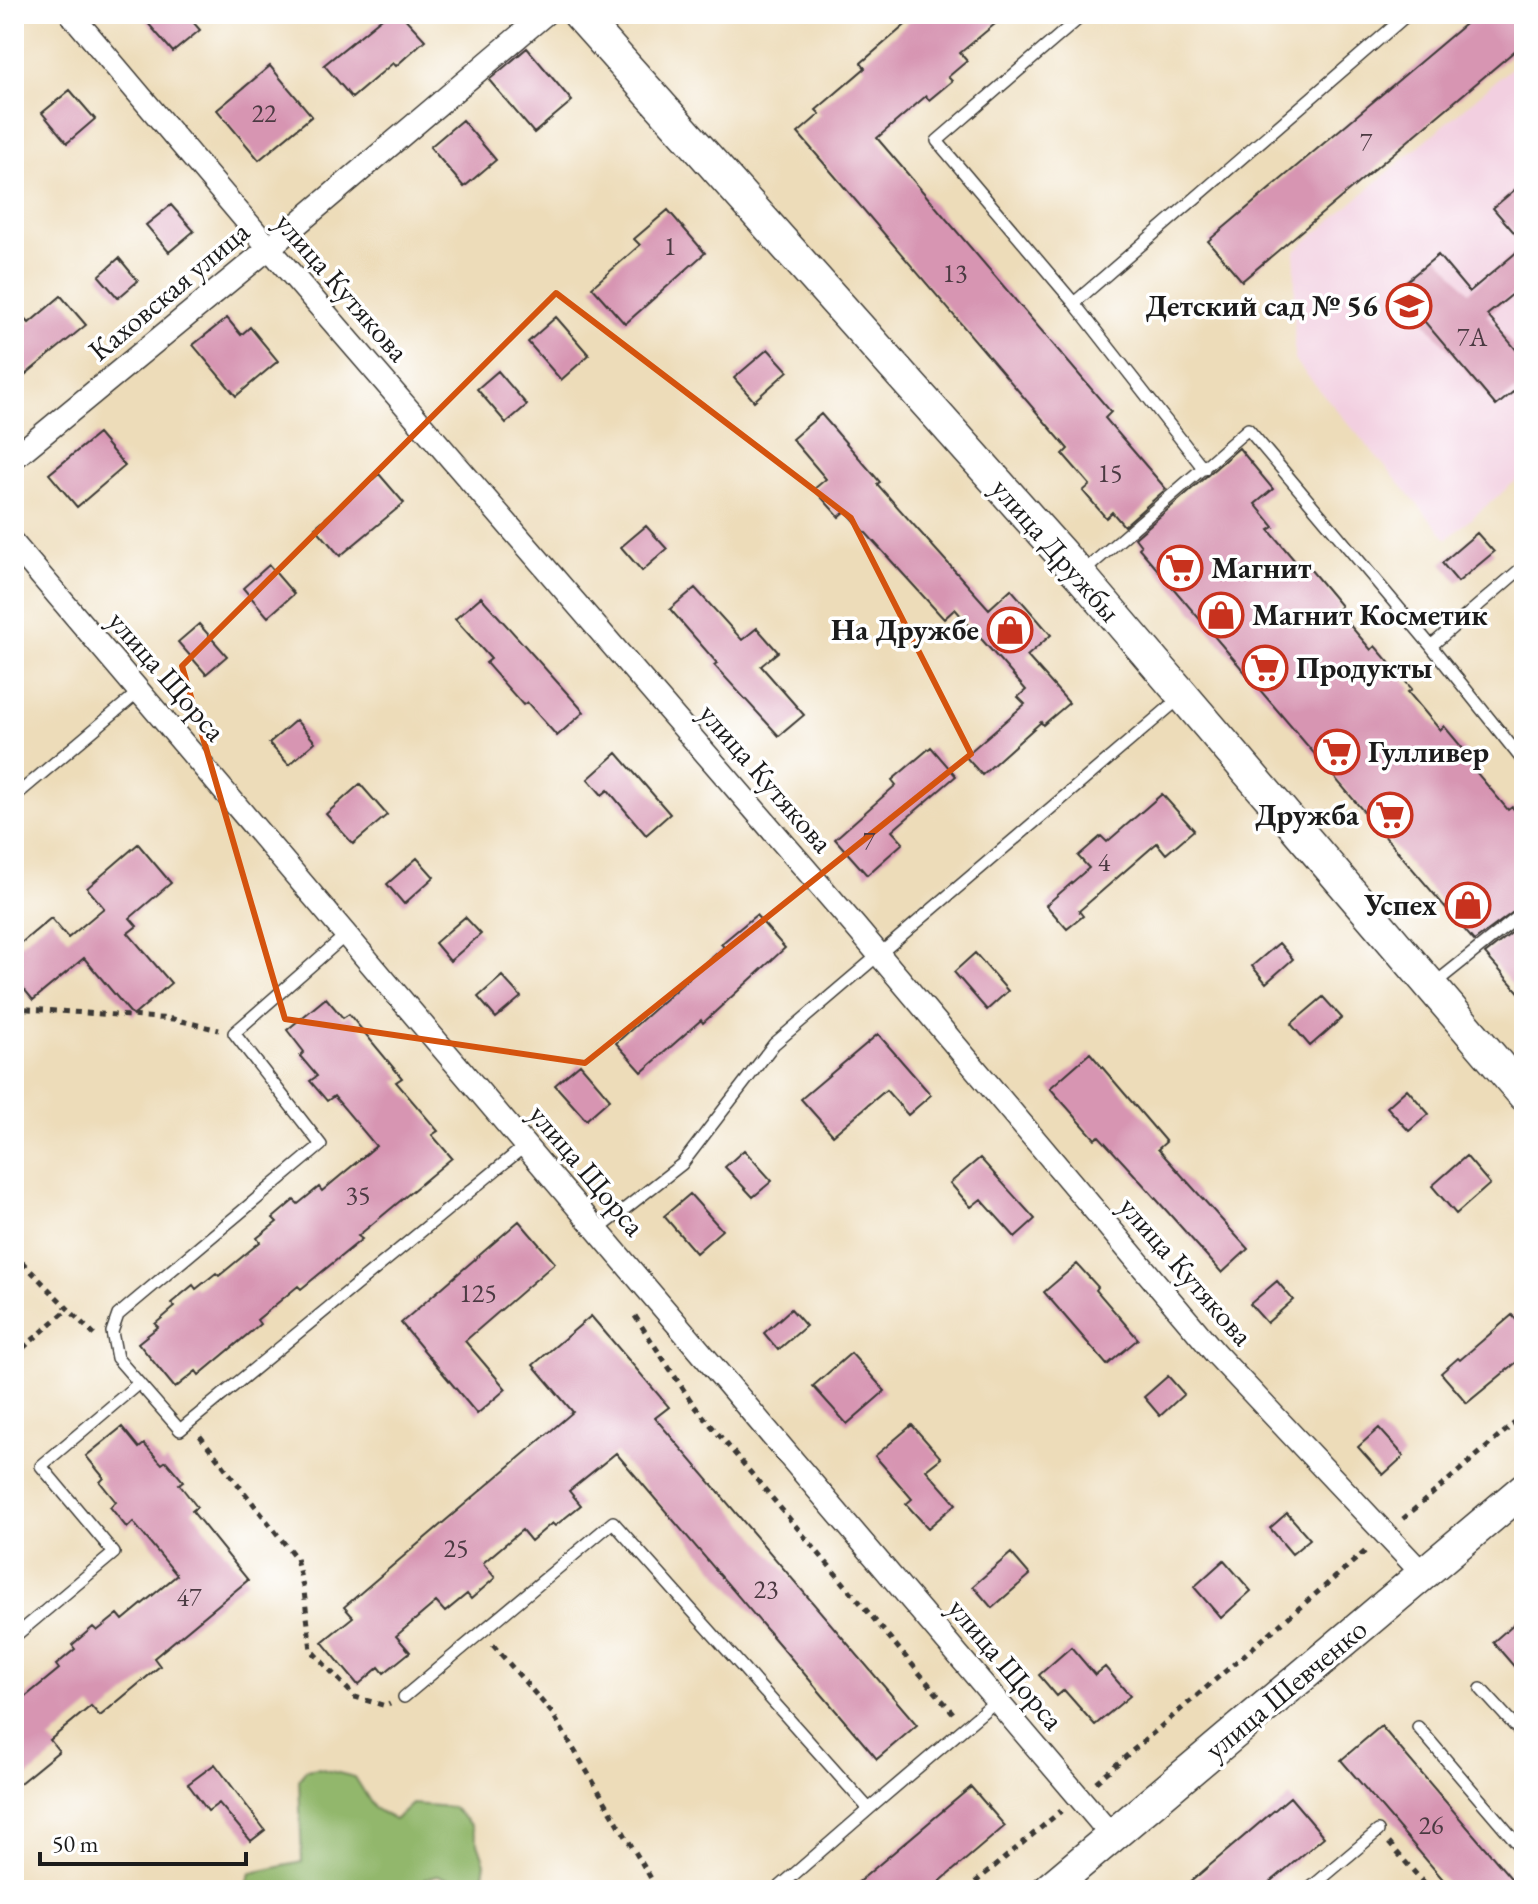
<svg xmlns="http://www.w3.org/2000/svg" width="1538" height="1904" viewBox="0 0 1538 1904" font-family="'EB Garamond',serif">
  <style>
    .built { fill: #f2cfe0 }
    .forest { fill: #92b76c; stroke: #576a44; stroke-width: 2 }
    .building { fill: #d795b2 }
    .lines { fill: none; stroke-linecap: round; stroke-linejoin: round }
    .lane-casing { stroke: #3b3934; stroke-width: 14 }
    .street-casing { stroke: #3b3934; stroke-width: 25 }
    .secondary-casing { stroke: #3b3934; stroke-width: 35 }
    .path { stroke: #3b3934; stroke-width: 5; stroke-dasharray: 6 6; stroke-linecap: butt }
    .lane { stroke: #fff; stroke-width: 11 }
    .street { stroke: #fff; stroke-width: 22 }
    .secondary { stroke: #fff; stroke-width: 32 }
    .marked { fill: none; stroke: #d4530e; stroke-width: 6; stroke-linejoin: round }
    .labels { text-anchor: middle; stroke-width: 7; stroke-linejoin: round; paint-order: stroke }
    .number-label { font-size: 26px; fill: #4b3a42 }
    .street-label { font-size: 30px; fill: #1c1c1c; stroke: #fff }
    .poi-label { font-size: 30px; font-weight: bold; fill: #1c1c1c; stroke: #fff; text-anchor: end }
  </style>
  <rect width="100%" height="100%" fill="#fff"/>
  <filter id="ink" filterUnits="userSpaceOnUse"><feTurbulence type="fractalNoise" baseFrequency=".0125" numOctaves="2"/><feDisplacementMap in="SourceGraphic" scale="16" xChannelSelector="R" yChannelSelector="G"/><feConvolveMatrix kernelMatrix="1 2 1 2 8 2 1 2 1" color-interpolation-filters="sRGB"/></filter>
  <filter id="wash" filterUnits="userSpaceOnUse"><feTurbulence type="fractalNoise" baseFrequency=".006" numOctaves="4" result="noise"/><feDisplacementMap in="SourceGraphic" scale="32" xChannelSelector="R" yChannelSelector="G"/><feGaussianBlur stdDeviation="1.8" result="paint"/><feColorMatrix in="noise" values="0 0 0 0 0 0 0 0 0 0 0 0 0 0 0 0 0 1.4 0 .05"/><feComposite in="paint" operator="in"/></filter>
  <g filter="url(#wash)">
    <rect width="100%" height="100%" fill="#eddcb9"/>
    <path class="built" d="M1524,57V474L1447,539L1294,360L1295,251Z"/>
    <path class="forest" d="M318,1768L355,1777L374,1808L395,1820L412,1804L452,1807L472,1826L485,1863L481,1886L438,1876L425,1879V1890H244L251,1873L302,1862L299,1780L306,1770Z"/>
    <g id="blocks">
      <path class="building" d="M140,14H186L200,30L173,52Z
        M387,14H401L425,40L396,66L393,63L352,98L324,65Z
        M918,14H1007L960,53L967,61L948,77L952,81L929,100L926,96L877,138L1111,412L1105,418L1166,489L1124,526L1112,512L1106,518L1083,491L1090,485L1063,454L1068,449L798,133L820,114L816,110L865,68L861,63Z
        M1477,14H1524V43L1242,281L1208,241Z
        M527,48L572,101L534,133L489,80Z
        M270,66L312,116L259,160L217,110Z
        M70,90L95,119L67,143L42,113Z
        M462,120L496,160L464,187L430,147Z
        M1524,182V244L1493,208Z
        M171,205L194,231L169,252L146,225Z
        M668,210L705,253L625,324L592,287L640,245L634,239Z
        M1524,246V285L1487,315L1524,359V383L1496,406L1397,289L1438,255L1469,292Z
        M119,258L138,281L118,298L99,276Z
        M61,296L86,325L14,384V306L29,323Z
        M556,317L589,355L561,380L528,342Z
        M227,318L241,335L250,327L278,361L236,396L193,345Z
        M768,349L788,371L754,401L734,378Z
        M498,371L527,405L506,423L477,389Z
        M821,414L880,482L877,484L989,609L1011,589L1051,635L1027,656L1069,703L1043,725L1041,722L982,775L965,756L1025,704L1018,697L1026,690L955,609L944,619L846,511L839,517L814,489L826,479L792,439Z
        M98,434L125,466L77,507L49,474Z
        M1239,448L1273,489L1255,504L1274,527L1269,530L1300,567L1305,563L1341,606L1337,610L1371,650L1375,646L1412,689L1408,692L1440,730L1444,726L1480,769L1476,772L1508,810L1512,807L1524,821V904L1474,941L1139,548L1141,546L1135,538Z
        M379,474L404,503L340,556L315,527Z
        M646,526L667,549L642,571L621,547Z
        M1477,533L1494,552L1458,582L1442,563Z
        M269,565L294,594L268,617L243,588Z
        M695,588L742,640L757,628L778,652L761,666L804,715L779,736L714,665L717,663L670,609Z
        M481,597L584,712L557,736L527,702L523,705L486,663L491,659L455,619Z
        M199,624L227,656L206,674L178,642Z
        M296,720L315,742L289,765L269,743Z
        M931,747L956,776L892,831L903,843L867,875L835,839L896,785L892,780Z
        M617,753L670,814L646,835L608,790L602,795L588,779Z
        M360,784L387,815L353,844L326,814Z
        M1162,794L1194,830L1166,854L1157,843L1079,911L1083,916L1067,929L1046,905L1089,868L1078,856L1101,836L1107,842Z
        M138,844L171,883L130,918L137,926L128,933L171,983L133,1016L84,958L33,1000L14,977V949L51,918L68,938L104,908L87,888Z
        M417,858L434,877L404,904L387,884Z
        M756,915L785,948L703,1023L701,1020L642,1072L616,1043L724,947L721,944Z
        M465,917L481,934L450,961L435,943Z
        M1524,923V998L1485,954Z
        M1279,943L1293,959L1266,983L1252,966Z
        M975,953L1008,991L987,1010L954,972Z
        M502,976L521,997L496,1018L478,997Z
        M1323,997L1342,1018L1310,1046L1291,1024Z
        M326,998L343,1018L349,1014L402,1078L396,1082L438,1131L432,1135L452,1158L358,1236L362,1239L301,1289L298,1286L257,1320L260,1324L199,1375L196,1371L175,1388L138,1343L158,1327L155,1324L175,1307L171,1303L193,1285L196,1289L216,1273L219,1276L260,1242L257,1238L277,1222L273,1218L294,1200L298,1204L319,1187L322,1191L376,1146L334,1096L327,1101L310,1081L317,1076L300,1056L304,1052L287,1030Z
        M878,1034L931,1095L908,1115L886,1090L833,1135L801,1099Z
        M1090,1053L1166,1142L1158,1149L1248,1249L1222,1273L1132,1172L1099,1136L1095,1139L1050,1088Z
        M580,1064L610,1099L586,1120L555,1085Z
        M1407,1089L1429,1114L1409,1131L1387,1107Z
        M744,1150L772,1181L753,1197L725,1167Z
        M1466,1156L1490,1184L1456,1214L1432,1186Z
        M980,1158L1035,1219L1015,1237L981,1199L971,1207L950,1183Z
        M690,1194L722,1230L696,1253L664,1216Z
        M519,1221L555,1263L465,1341L506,1389L477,1414L401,1323Z
        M1077,1264L1098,1287L1096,1290L1138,1339L1107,1365L1044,1292Z
        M1277,1281L1293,1300L1267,1323L1250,1304Z
        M791,1309L806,1326L778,1350L764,1333Z
        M1512,1315L1524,1329V1356L1467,1403L1441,1373L1458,1358L1460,1360Z
        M591,1316L669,1407L655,1418L917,1725L877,1759L616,1453L569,1491L581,1505L555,1526L552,1523L531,1541L522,1530L483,1563L495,1578L471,1599L467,1594L445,1612L436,1602L396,1636L410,1652L384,1673L379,1667L358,1685L322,1642L353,1617L344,1607L573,1412L533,1365Z
        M851,1353L885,1391L847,1424L813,1386Z
        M1168,1376L1184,1394L1160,1416L1144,1397Z
        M912,1425L941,1458L926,1470L956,1504L928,1528L906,1504L912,1499L875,1456Z
        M122,1427L139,1448L144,1444L162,1464L166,1461L183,1481L179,1484L197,1507L192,1511L248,1580L154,1658L160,1666L100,1716L91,1706L50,1740L59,1751L14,1788V1706L59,1669L56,1665L75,1649L72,1645L93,1627L97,1631L118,1614L123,1620L177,1575L133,1522L127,1528L110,1507L116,1502L100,1482L104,1478L86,1456Z
        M1379,1428L1404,1456L1383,1475L1358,1447Z
        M1287,1513L1310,1539L1292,1554L1270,1528Z
        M1011,1553L1030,1575L992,1608L973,1586Z
        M1224,1560L1251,1591L1221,1618L1194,1587Z
        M1524,1615V1678L1493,1642Z
        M1071,1647L1095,1675L1105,1667L1130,1696L1095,1725L1064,1690L1057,1696L1039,1675Z
        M1381,1726L1521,1890H1452L1341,1760Z
        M215,1764L265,1830L251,1841L219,1803L208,1811L188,1784Z
        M971,1787L1005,1826L930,1890H849Z
        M1290,1797L1324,1837L1261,1890H1181Z"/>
    </g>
  </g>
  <g filter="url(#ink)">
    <use href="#blocks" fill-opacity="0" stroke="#3b3934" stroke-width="2"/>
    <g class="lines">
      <g class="lane-casing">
        <path id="lane" d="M1074,303L937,141L1084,14
          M1204,469L1074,303L1408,14
          M1524,566L1431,646L1524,762
          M1083,572L1248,429L1431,646
          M14,797L141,690
          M347,934L234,1033L321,1145L118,1315L112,1332L117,1358L180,1430L526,1145
          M1434,984L1524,912
          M598,1230L682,1164L774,1044L1180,698
          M14,1637L114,1553L41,1466L139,1383
          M1481,1689L1524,1736
          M404,1697L613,1522L869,1809L997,1700
          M1418,1727L1524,1851
          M776,1890L869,1809
          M1308,1890L1378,1831"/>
      </g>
      <g class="street-casing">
        <path id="street" d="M71,14L269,248L854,925L1215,1353L1423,1574
          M14,458L269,248L545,14
          M14,544L1112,1836"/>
      </g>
      <g class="secondary-casing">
        <path id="secondary" d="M579,14L1080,575L1524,1095
          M1048,1890L1524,1489"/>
      </g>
      <path class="path" d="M14,1008L173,1019L219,1030
        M14,1254L95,1336
        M635,1316L693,1404L953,1713
        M14,1356L68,1309
        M200,1436L296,1558L304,1591L311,1650L355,1697L386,1706L390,1704
        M1403,1519L1524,1415
        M493,1645L552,1713L658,1890
        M1096,1782L1368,1549
        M1389,1843L1430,1890
        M966,1890L1061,1811"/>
      <use href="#lane" class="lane"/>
      <use href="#street" class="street"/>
      <use href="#secondary" class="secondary"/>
    </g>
  </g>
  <path class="marked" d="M556,293L851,518L971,754L585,1063L285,1019L182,666Z"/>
  <defs>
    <g id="school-ring" transform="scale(2.3)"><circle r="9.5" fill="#fff" stroke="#c8321e" stroke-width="1.5"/><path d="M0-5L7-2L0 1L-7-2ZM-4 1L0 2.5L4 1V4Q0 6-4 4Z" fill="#c8321e"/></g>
    <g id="supermarket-ring" transform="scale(2.3)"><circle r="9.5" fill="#fff" stroke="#c8321e" stroke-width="1.5"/><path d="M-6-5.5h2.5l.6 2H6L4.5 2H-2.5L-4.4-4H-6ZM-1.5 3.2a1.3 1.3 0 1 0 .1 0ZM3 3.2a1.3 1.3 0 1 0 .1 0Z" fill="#c8321e"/></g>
    <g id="shop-ring" transform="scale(2.3)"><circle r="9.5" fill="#fff" stroke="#c8321e" stroke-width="1.5"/><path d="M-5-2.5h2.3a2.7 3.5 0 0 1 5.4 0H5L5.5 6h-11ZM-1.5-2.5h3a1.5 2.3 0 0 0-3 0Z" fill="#c8321e"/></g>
  </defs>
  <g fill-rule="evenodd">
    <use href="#school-ring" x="1409" y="306"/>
    <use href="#supermarket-ring" x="1180" y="568"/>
    <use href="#shop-ring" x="1221" y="615"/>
    <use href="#shop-ring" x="1010" y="630"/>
    <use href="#supermarket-ring" x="1265" y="668"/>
    <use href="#supermarket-ring" x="1337" y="752"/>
    <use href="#supermarket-ring" x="1390" y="815"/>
    <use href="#shop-ring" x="1468" y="905"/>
  </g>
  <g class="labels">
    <g class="number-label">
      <text x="264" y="122">22</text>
      <text x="1366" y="151">7</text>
      <text x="670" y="255">1</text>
      <text x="955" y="282">13</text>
      <text x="1472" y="346">7А</text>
      <text x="1110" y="482">15</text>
      <text x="869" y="850">7</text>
      <text x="1104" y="871">4</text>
      <text x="358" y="1204">35</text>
      <text x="478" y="1302">125</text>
      <text x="456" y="1557">25</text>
      <text x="766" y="1598">23</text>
      <text x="189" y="1606">47</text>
      <text x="1431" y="1834">26</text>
    </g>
    <g class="street-label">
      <text transform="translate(342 287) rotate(49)" y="10">улица Кутякова</text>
      <text transform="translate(169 291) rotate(-40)" y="10">Каховская улица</text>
      <text transform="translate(1056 550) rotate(49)" y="10">улица Дружбы</text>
      <text transform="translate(167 676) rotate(49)" y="10">улица Щорса</text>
      <text transform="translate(766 778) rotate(49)" y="10">улица Кутякова</text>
      <text transform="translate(587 1170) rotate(50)" y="10">улица Щорса</text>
      <text transform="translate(1186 1271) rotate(49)" y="10">улица Кутякова</text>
      <text transform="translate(1006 1664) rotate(50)" y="10">улица Щорса</text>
      <text transform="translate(1286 1689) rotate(-40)" y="10">улица Шевченко</text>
    </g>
    <g class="poi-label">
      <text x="1378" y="316">Детский сад № 56</text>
      <text x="1211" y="578" text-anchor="start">Магнит</text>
      <text x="1252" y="625" text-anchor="start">Магнит Косметик</text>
      <text x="979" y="640">На Дружбе</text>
      <text x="1296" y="678" text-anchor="start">Продукты</text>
      <text x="1368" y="762" text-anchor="start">Гулливер</text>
      <text x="1359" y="825">Дружба</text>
      <text x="1437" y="915">Успех</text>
    </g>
  </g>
  <rect width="1538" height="1904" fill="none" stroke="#fff" stroke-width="48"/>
  <path d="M40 1852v12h206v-12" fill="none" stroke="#1c1c1c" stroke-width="4"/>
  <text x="52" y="1852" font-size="24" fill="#1c1c1c" stroke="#ffffff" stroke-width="6" paint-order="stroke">50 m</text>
</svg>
